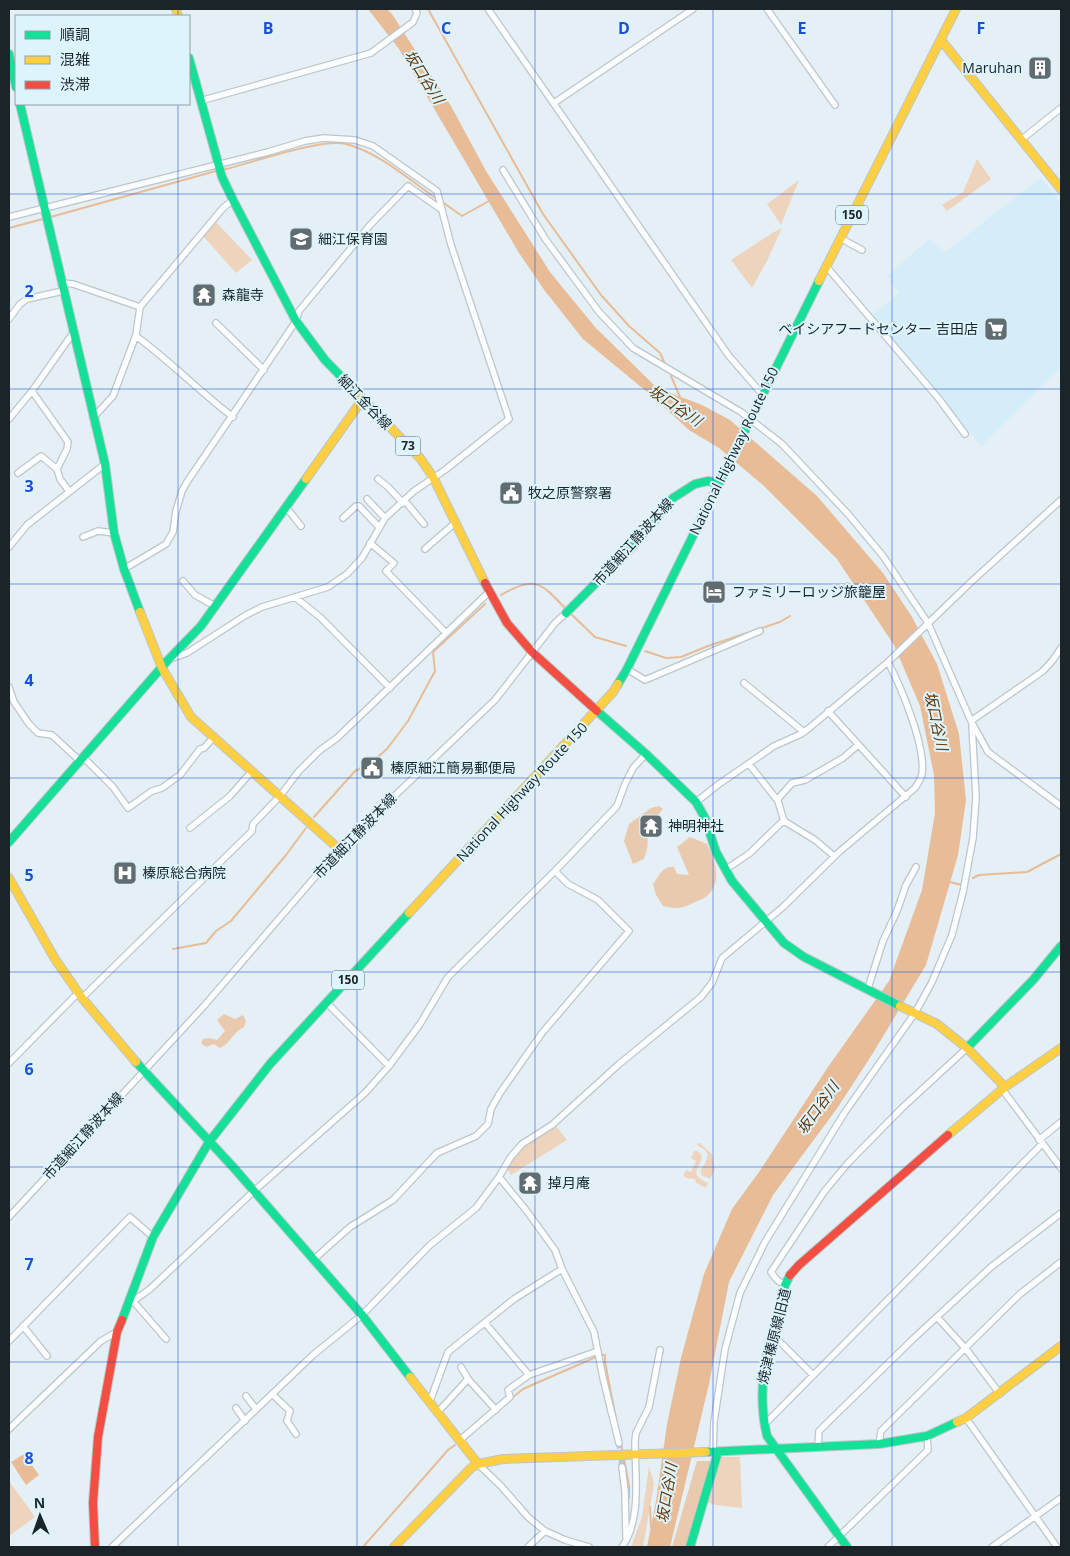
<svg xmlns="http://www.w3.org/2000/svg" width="1070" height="1556" viewBox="0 0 1070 1556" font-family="'Open Sans','Noto Sans JP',sans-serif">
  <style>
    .built { fill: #d4edf8 }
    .green { fill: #efd4bd }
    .forest { fill: #e9caae }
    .water { fill: #e7bc97 }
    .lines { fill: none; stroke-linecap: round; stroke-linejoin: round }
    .stream { stroke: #e7bc97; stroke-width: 2 }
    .street-tunnel { stroke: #bcc7cd; stroke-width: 5.5; stroke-dasharray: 5.5 3; stroke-linecap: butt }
    .street-casing { stroke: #bcc6cb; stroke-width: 8 }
    .fast-casing { stroke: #bcc6cb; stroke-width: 10 }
    .slow-casing { stroke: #bcc6cb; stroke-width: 10 }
    .jam-casing { stroke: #bcc6cb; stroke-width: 10 }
    .street { stroke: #fbfdfe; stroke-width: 5.5 }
    .fast { stroke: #16e098; stroke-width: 8 }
    .slow { stroke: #ffcf43; stroke-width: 8 }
    .jam { stroke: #f24e42; stroke-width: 8 }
    .grid { fill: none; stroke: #1d4ed8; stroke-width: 1; stroke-opacity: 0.55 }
    .labels { text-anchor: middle; stroke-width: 4; stroke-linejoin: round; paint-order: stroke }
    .shield { fill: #ddf4fd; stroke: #556369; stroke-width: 1 }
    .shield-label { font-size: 12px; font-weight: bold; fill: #1b2529 }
    .poi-label { font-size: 14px; fill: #1b2529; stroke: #ddf4fd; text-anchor: start }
    .street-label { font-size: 14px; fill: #1b2529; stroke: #ddf4fd }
    .water-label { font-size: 15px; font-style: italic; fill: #63380d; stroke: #ddf4fd }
    .grid-label { font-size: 16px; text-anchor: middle; font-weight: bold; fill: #1d4ed8; stroke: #ddf4fd; stroke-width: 4; stroke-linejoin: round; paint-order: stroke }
  </style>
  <rect width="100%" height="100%" fill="#e4f0f6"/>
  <path class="built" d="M1041,178L1061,203V367L981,446L873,315L899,293L887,276L929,239L945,252Z"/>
  <path class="green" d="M977,159L991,179L947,211L942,205L963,192Z
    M799,180L781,225L767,204Z
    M215,221L252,260L236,273L203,236Z
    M782,228L767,261L752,288L731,260L774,232Z
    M556,1126L567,1140L511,1175L507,1169L522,1147Z
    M698,1143H700L712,1154L715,1170L710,1179L701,1175V1169L705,1164L708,1155L705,1150L697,1145Z
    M694,1151H698L702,1156C699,1171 688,1174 708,1183L706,1188L695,1182L696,1180L691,1178L690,1179L683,1176L686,1170L691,1172L696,1161L691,1158Z
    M719,1457H740L742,1508L716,1505L706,1502Z
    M649,1466L654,1484L643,1547H631L642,1517Z
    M9,1481L35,1517L9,1536Z"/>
  <path class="forest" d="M659,806L663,809C657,816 649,824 648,834C647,846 649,846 644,859L633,864L624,841L629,824L651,808Z
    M690,837L707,844C715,860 723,882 707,896C704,899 697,901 693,903C681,909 675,909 663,906L656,895L653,884C659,876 663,865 674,867L677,874L689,875L677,847Z
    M224,1014L235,1019L243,1015L246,1021L244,1027C231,1034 232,1042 220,1048L214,1044L206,1047L201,1043L203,1039L209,1038L217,1040L225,1031L217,1020Z
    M697,1461H711L688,1547H672Z"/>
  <path class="water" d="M368,9H387L392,14L451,106L486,171L526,234L550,272L595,327L657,388L702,405L730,420L817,496L883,573L912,617L937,664L959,734L966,800L958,855L926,965L873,1053L838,1107L773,1195L729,1282L709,1384L670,1547H647L656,1501L667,1424L681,1358L704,1274L732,1209L759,1172L828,1067L889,981L922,890L935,813L934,775L920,706L894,645L837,559L764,486L719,448L689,430L652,396L583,339L545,291L519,253L399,49Z
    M24,1454L39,1475L26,1485L11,1462Z"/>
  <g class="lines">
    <path class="stream" d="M428,9L543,214L601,295L629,326L660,353L666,366
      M223,170C250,163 322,138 346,144C378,152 410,180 437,199
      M441,201L462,216L489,201
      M47,218L216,171
      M9,228L43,219
      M671,376L680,397
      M847,583L856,587
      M501,595C536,575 541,583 566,609
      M570,613L595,637L626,646
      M645,651L666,658L681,657L708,646L780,622L790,616
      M314,817L355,771L371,763L387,749L408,721L435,671L433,652L485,604
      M973,878L979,875L1027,872L1061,854
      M950,882L962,885
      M173,949L206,943L216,931L231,921L286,855L306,828
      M602,1355H605V1362L618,1429
      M511,1399L523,1389L596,1357
      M621,1443L623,1453
      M624,1458L629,1486V1498
      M650,1507L651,1527
      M363,1547L448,1450L455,1445"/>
    <path class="street-tunnel" d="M619,1443L622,1467"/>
    <g class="street-casing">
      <path id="street" d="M488,9L729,356L762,394
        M767,9L835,105
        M200,101L371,53L413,22L417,13L415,9
        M554,103L693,9
        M1021,140L1061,108
        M503,170L546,240L599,312L633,348L741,412L782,444L848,514L883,556L928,623L971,721L988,752L1061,806
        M9,217L268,152L305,141L324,138L355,140L373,146L437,191L451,245L509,419L445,470L414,491L385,518L362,558L347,574L328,587L262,607L246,615L187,653L170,659
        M840,238L862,250
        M826,266L939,399L965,434
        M61,283L73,284L140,307
        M9,319L20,304L27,299L63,291
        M216,323L264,370
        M136,336C170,361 199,391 233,417
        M32,391L68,442L67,449L57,469L60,479L69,491
        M93,418L113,396L136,335L140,307L223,208L233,200
        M9,419L32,391L73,333
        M18,473L41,456L57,469
        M378,479L388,487L403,503
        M367,499L385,518
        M405,501L424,524
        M286,507L301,526
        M343,518L356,506H359L378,526
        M83,537L98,531L114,533
        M370,543L394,563L386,571L446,633
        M9,547L27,525L105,464
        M425,549L456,522
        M124,569L166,544L173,532L176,511L182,491L187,482L296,321L299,311L371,224L408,186L442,210
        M183,581L195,595L215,606
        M295,597L321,618L390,688
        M627,669L645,680L760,631
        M744,683L804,732
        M9,687L14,702L29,724L38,733L52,735L81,762
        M828,711L906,797
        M971,721L1043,671L1053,660L1061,648
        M84,758L113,787L128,808L152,791L162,788L180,775L200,749L204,748L214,737
        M749,764L778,801L784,821L815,840L834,856
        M777,800L792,783L805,780L843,758L858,745
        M696,802L719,784L774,746L801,734L808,729L888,662L971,582L1061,500
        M190,828L230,796L252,771
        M725,870L750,853L784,820
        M868,988L883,941L897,911L906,885L916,867
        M82,998L252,831L253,824L280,796L299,771L319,751L337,738L489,592
        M327,1003L389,1066
        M9,1063L78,993
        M1002,1089L1061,1168
        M1039,1140L1061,1122
        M499,1177L526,1210L555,1250L562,1269L594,1332L603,1378L619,1443
        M9,1217L204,1006L339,849L495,700L555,623L566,613
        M313,1260L350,1227L393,1200L437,1153L476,1136L488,1124L491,1109L500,1093L542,1033L629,931L598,900L568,884L555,871
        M785,1285L777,1280L771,1272L824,1192L848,1163L902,1108L967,1048
        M133,1301L166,1339
        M129,1304L150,1289L254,1191L365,1093L389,1066L420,1024L448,977L555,871L617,806L625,784L633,768L646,754
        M937,1317L966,1349L1000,1394
        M485,1323L529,1375
        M23,1326L47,1356
        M773,1335L813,1375
        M9,1341L130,1217L153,1237
        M468,1379L496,1410
        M272,1394L290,1411L287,1421L296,1434
        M246,1396L256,1409
        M430,1401L448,1352L514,1299L562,1269
        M236,1408L245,1421
        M438,1412L468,1379L461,1367
        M966,1418L1057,1547
        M764,1425L1042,1144
        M9,1429L101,1341L117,1332
        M460,1440L510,1397L508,1390L529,1375L598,1351
        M879,1444L881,1431L1020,1294L1061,1262
        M818,1447L819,1431L913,1339L991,1267L1061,1213
        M713,1452L714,1422L725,1349L740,1293L765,1242L845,1112L915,1013L932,982L952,935L963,892L973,838L976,797L972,726
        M478,1464L501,1486L528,1517L545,1531L565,1540L589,1547
        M622,1467L625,1491L626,1537
        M112,1547L313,1355L362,1315L430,1245L476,1208L499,1177L510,1158L522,1144L552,1125L618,1065L701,997L712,983L722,958L783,907L839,852L915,788C918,783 921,779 922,774C926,746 901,687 888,662
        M528,1547L545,1531
        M622,1547C642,1519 635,1474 635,1441L636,1433L649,1407L660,1350
        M828,1547L928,1450L927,1436
        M992,1547L1061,1498"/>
    </g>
    <g class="fast-casing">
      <path id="fast" d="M9,54L16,87
        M189,58L222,177L233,200L296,321L325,360L358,394
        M20,104L105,464L114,533L124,569L140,612
        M566,613L631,548L673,498L695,484L708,481L718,483
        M618,684L627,669L819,281
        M597,711L646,754L696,802L705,818L716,852L732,881L784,943L804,957L900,1006
        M9,842L168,660L201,626L306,479
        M967,1048L1033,980L1061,946
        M136,1062L234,1168L362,1315L410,1377
        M790,1275L785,1285C771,1337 754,1381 767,1436L847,1547
        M122,1320L153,1237L209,1142L270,1064L409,913
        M706,1452L879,1444L927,1436L957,1422
        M690,1547L718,1452"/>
    </g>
    <g class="slow-casing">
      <path id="slow" d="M176,9L178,16
        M941,40L1061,189
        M819,281L956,9
        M358,394L420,458L433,477L485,583
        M306,479L362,400
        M140,612L162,668L191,717L339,849
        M9,878L55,959L82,998L136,1062
        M409,913L613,692L618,684
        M900,1006L937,1024L967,1048L1005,1087
        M948,1135L1005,1087L1061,1048
        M410,1377L478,1464
        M957,1422L966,1418L1061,1346
        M394,1547L471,1468L478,1464L503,1459L706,1452"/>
    </g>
    <g class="jam-casing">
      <path id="jam" d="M485,583L507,623L532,652L597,711
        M790,1275L799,1265L948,1135
        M95,1547L93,1503L98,1437L117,1332L122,1320"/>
    </g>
    <use href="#street" class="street"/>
    <use href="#fast" class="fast"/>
    <use href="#slow" class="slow"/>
    <use href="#jam" class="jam"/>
  </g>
  <path class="grid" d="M178,9V16M357,9V1547M535,9V1547M713,9V1547M892,9V1547M178,104V1547M9,194H1061M9,389H1061M9,584H1061M9,778H1061M9,972H1061M9,1167H1061M9,1362H1061"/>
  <defs>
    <g id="building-square" transform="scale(1.25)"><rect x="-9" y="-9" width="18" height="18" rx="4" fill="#616c71" stroke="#ddf4fd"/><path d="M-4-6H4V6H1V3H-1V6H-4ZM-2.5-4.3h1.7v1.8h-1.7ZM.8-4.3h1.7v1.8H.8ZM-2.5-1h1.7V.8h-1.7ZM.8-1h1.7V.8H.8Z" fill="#fff"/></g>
    <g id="school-square" transform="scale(1.25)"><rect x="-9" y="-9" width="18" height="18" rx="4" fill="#616c71" stroke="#ddf4fd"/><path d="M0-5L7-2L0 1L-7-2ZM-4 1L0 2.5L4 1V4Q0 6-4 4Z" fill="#fff"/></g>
    <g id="temple-square" transform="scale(1.25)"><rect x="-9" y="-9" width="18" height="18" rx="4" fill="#616c71" stroke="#ddf4fd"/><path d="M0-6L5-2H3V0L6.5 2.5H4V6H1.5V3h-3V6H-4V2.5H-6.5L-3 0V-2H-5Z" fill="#fff"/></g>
    <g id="supermarket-square" transform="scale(1.25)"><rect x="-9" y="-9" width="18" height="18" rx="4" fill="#616c71" stroke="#ddf4fd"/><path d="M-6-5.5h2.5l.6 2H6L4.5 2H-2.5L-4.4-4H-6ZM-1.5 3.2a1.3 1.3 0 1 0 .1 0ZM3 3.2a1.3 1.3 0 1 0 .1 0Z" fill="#fff"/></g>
    <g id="civic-square" transform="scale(1.25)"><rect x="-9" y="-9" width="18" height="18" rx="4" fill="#616c71" stroke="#ddf4fd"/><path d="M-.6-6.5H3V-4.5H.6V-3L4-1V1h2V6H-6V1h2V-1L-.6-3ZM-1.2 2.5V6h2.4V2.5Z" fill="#fff"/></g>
    <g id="hotel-square" transform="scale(1.25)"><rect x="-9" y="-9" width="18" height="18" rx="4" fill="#616c71" stroke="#ddf4fd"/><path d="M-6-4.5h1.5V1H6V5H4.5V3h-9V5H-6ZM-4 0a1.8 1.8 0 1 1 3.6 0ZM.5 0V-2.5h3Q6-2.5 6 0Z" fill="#fff"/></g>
    <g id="hospital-square" transform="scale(1.25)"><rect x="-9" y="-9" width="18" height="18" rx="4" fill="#616c71" stroke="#ddf4fd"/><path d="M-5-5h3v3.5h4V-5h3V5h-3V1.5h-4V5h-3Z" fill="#fff"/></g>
  </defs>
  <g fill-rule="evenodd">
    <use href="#building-square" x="1040" y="68"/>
    <use href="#school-square" x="301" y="239"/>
    <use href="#temple-square" x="204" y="295"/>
    <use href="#supermarket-square" x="996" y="329"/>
    <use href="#civic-square" x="511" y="493"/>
    <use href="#hotel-square" x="714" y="592"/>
    <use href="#civic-square" x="372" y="768"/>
    <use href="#temple-square" x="651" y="826"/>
    <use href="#hospital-square" x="125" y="873"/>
    <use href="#temple-square" x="530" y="1183"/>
  </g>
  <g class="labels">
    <g class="shield">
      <rect x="836" y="205.5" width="32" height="19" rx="4"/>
      <rect x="395.5" y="436.5" width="25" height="19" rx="4"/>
      <rect x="332" y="970.5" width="32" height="19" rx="4"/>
    </g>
    <g class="shield-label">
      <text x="852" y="219">150</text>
      <text x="408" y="450">73</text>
      <text x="348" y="984">150</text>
    </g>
    <g class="poi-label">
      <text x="1022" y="73" text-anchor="end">Maruhan</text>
      <text x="318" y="244">細江保育園</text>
      <text x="222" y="300">森龍寺</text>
      <text x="978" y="334" text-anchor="end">ベイシアフードセンター 吉田店</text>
      <text x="528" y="498">牧之原警察署</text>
      <text x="732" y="597">ファミリーロッジ旅籠屋</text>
      <text x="390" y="773">榛原細江簡易郵便局</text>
      <text x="668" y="831">神明神社</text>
      <text x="142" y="878">榛原総合病院</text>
      <text x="548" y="1188">掉月庵</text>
    </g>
    <g class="street-label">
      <text transform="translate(365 402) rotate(46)" y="5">細江金谷線</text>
      <text transform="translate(734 451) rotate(-64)" y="5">National Highway Route 150</text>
      <text transform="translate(633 542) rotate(-48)" y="5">市道細江静波本線</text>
      <text transform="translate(522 792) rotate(-47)" y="5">National Highway Route 150</text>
      <text transform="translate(355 836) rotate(-46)" y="5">市道細江静波本線</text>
      <text transform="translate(83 1136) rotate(-48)" y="5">市道細江静波本線</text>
      <text transform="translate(774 1336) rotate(-76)" y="5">焼津榛原線旧道</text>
    </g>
    <g class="water-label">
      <text transform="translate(424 77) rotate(58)" y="5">坂口谷川</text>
      <text transform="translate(675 406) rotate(34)" y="5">坂口谷川</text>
      <text transform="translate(936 721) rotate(78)" y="5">坂口谷川</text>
      <text transform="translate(818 1108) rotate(-54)" y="5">坂口谷川</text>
      <text transform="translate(667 1493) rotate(-81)" y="5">坂口谷川</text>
    </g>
  </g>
  <g class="grid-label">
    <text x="268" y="34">B</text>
    <text x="446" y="34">C</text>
    <text x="624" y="34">D</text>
    <text x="802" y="34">E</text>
    <text x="981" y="34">F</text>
    <text x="29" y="297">2</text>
    <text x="29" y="492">3</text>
    <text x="29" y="686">4</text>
    <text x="29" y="881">5</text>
    <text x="29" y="1075">6</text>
    <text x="29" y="1270">7</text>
    <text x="29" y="1464">8</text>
  </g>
  <rect width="1070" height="1556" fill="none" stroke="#1b2529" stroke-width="20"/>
  <rect x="15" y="15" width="175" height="90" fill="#ddf4fd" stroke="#8fa1a8"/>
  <rect x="25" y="31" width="25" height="8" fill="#16e098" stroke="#8fa1a8"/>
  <text x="60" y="40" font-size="15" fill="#1b2529">順調</text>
  <rect x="25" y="56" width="25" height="8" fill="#ffcf43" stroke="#8fa1a8"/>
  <text x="60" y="65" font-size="15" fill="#1b2529">混雑</text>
  <rect x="25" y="81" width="25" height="8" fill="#f24e42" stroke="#8fa1a8"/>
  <text x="60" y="90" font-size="15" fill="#1b2529">渋滞</text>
  <g transform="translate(40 1516) rotate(358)" stroke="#ddf4fd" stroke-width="4" paint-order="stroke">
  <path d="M0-4L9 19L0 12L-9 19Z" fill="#1b2529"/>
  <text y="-8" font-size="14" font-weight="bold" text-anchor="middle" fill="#1b2529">N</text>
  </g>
</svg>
